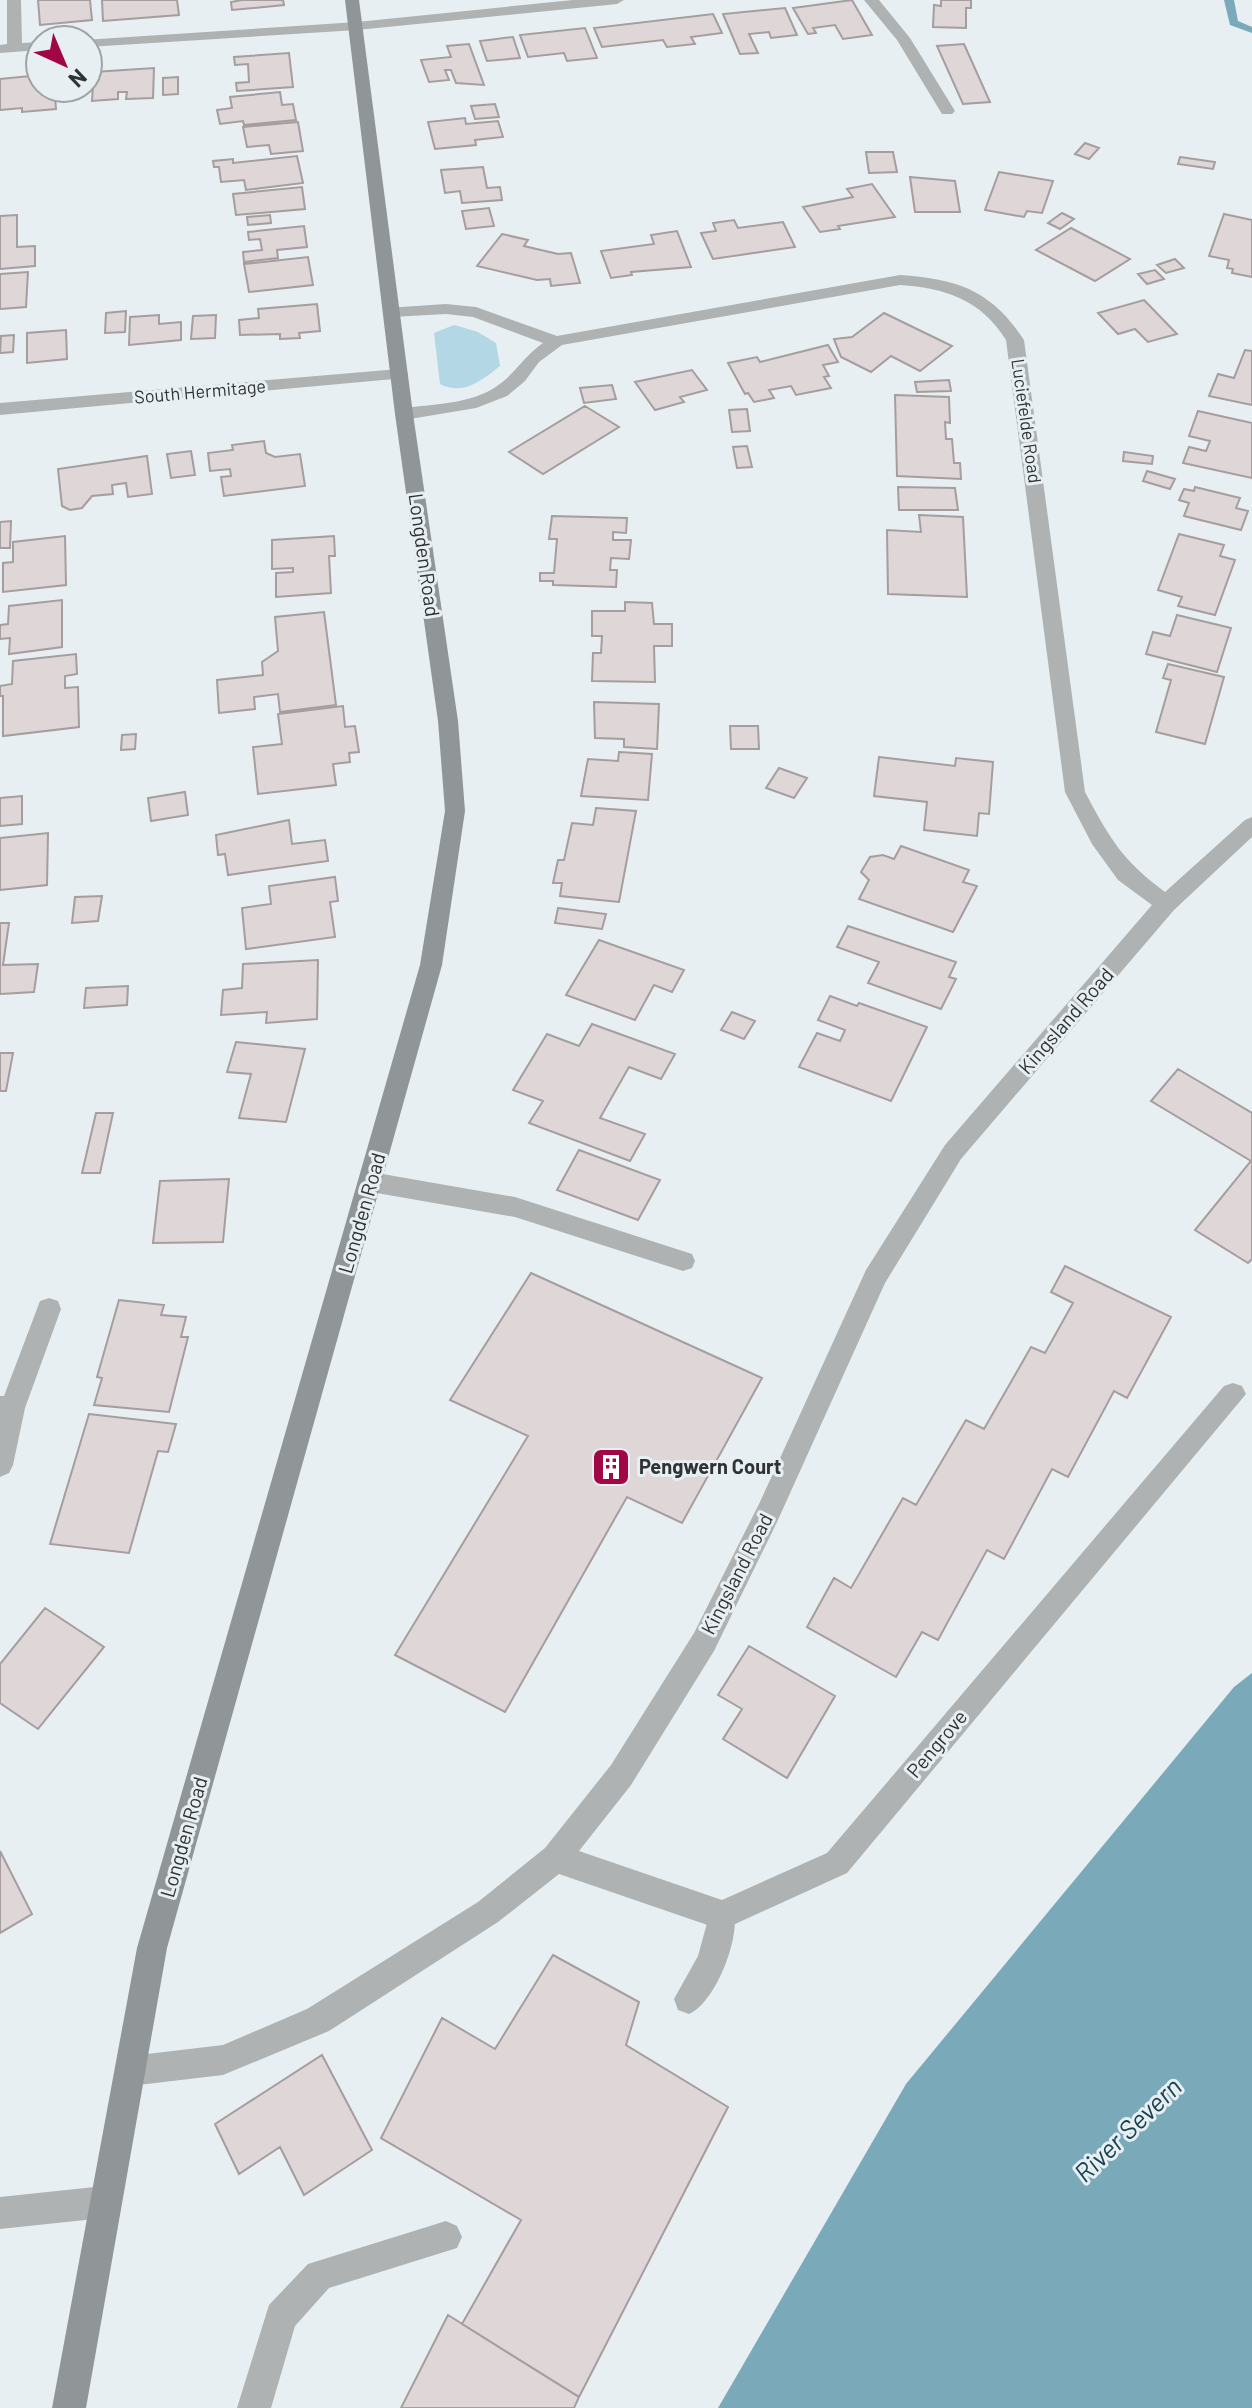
<svg xmlns="http://www.w3.org/2000/svg" width="1252" height="2408" viewBox="0 0 1252 2408" font-family="Barlow,sans-serif">
  <style>
    .green { fill: #b3d7e4 }
    .water { fill: #7aa9ba }
    .lines { fill: none; stroke-linecap: round; stroke-linejoin: round }
    .stream { fill: #7aa9ba; fill-rule: evenodd }
    .building { fill: #ded6d7; stroke: #a59d9e; stroke-width: 2 }
    .lane { fill: #afb2b3; fill-rule: evenodd }
    .street { fill: #afb2b3; fill-rule: evenodd }
    .secondary { fill: #909597; fill-rule: evenodd }
    .labels { text-anchor: middle; stroke-width: 6; stroke-linejoin: round; paint-order: stroke }
    .far-street-label { font-size: 18px; fill: #303334; stroke: #e7eff2 }
    .street-label { font-size: 20px; fill: #303334; stroke: #e7eff2 }
    .poi-label { font-size: 20px; font-weight: bold; fill: #303334; stroke: #e7eff2; text-anchor: start }
    .near-water-label { font-size: 26px; font-style: italic; fill: #194351; stroke: #e7eff2 }
  </style>
  <rect width="100%" height="100%" fill="#e7eff2"/>
  <path class="green" d="M454,325L478,332L496,343L500,366C482,380 464,396 440,384L434,333Z"/>
  <path class="water" d="M1252,1673V2408H718L906,2084L1234,1687Z"/>
  <g class="lines">
    <path class="stream" d="M1224,0H1234L1238,21L1252,27V33L1230,25Z"/>
  </g>
  <path class="building" d="M38,0H90L92,20L40,25Z
    M102,0H177L179,15L103,21Z
    M242,0H283L284,5L232,10L231,2Z
    M852,0L872,35L843,39L835,25L813,28L816,33L808,34L793,8Z
    M941,0H971V8H966V28L933,27L934,5L941,6Z
    M785,8L797,35L771,38L769,32L749,34L758,53L740,54L723,14Z
    M713,14L722,33L691,37L695,44L667,47L663,40L602,47L594,28Z
    M585,28L597,58L567,61L564,53L528,57L520,35Z
    M513,37L520,58L487,61L480,41Z
    M469,44L484,85L456,83L451,70H445L449,80L429,82L421,60L451,57L447,46Z
    M964,44L990,102L963,104L937,46Z
    M289,53L293,87L237,91L236,83L249,82L248,64L235,65L234,57Z
    M154,68L153,98L126,99L127,92H118V99L92,101L94,72Z
    M40,75V88H60L61,96L55,97L56,109L22,112V108L0,110V79Z
    M178,77V94L163,95V78Z
    M280,92L282,105L293,104L296,120L244,125L243,121L220,124L217,110L232,108L230,97Z
    M495,104L499,117L475,119L471,106Z
    M465,118L466,124L498,121L503,137L475,140L476,145L435,149L428,122Z
    M298,122L303,151L271,154L269,145L247,147L243,127Z
    M1085,143L1099,148L1089,159L1075,154Z
    M866,152H893L897,172L869,173Z
    M297,156L303,183L246,190L244,180L221,182L219,167H214L213,161L233,159V163Z
    M1180,157L1215,162L1213,169L1178,164Z
    M483,167L487,188L500,187L502,200L462,203L460,191L445,193L441,170Z
    M999,172L1053,181L1042,213L1027,211L1024,217L985,210Z
    M910,177L955,181L960,212H915Z
    M872,184L895,217L838,226L840,229L820,232L803,207L853,197L847,189Z
    M302,187L305,209L236,215L233,194Z
    M489,208L494,226L466,229L462,211Z
    M1062,213L1074,219L1060,229L1048,223Z
    M1224,214L1252,220V277L1232,273L1233,269L1227,268L1229,260L1209,256Z
    M17,215V247L35,246V266L0,269V216Z
    M270,215L271,223L248,225L247,217Z
    M734,220L738,228L783,222L795,247L713,259L701,233L716,231L713,223Z
    M304,226L307,247L277,250L278,258L244,262L243,252L262,250L260,239L249,240L248,232Z
    M1071,228L1130,259L1095,281L1036,250Z
    M677,231L691,267L631,272L632,275L611,278L601,251L654,244L651,235Z
    M502,234L528,240L524,246L558,254L571,253L580,283L551,286L550,279L537,280L477,266Z
    M308,257L313,285L249,292L244,264Z
    M1175,259L1184,268L1166,273L1157,265Z
    M1155,270L1164,279L1147,284L1138,274Z
    M28,272L26,307L0,309V274Z
    M1144,300L1177,334L1148,342L1135,329L1118,334L1098,313Z
    M317,304L320,331L299,333L300,338L280,339V334L240,335L239,320L259,318L258,309Z
    M126,311L125,332L105,333L106,313Z
    M884,313L952,346L920,371L891,356L871,372L841,357L834,339L852,337Z
    M159,315V324L181,322V340L129,345L130,317Z
    M216,315L215,338L191,339L193,316Z
    M66,330L67,359L27,363V333Z
    M14,335L13,352L0,353L1,336Z
    M828,345L838,362L823,365L829,376L824,377L831,388L796,395L791,386L769,390L774,398L754,402L748,393L745,394L728,363L757,357L760,362Z
    M1245,350L1252,351V405L1209,396L1218,374L1234,378Z
    M692,370L707,390L680,397L684,402L655,410L635,382Z
    M949,380L951,391L917,392L915,382Z
    M612,385L616,399L584,403L580,388Z
    M895,395L949,397L950,423L945,422L946,439H952L954,463H960L961,479L897,476Z
    M585,406L619,427L543,474L509,452Z
    M747,409L750,431L732,432L729,410Z
    M1198,411L1252,423V478L1183,463L1189,447L1206,451L1210,441L1189,436Z
    M264,441L266,453L275,457L300,454L305,486L224,496L221,477L231,476L230,469L210,471L208,453L233,450L232,445Z
    M747,446L752,467L737,468L733,447Z
    M191,451L195,475L171,478L167,454Z
    M1124,452L1153,456L1152,464L1123,461Z
    M147,456L152,494L128,497L126,483L112,485L113,494L92,496L82,508L70,510L62,506L58,469Z
    M1147,471L1175,479L1170,489L1143,481Z
    M898,487L955,488L958,510H899Z
    M1195,487L1240,498L1236,508L1248,511L1241,530L1184,516L1189,503L1179,500L1184,489L1194,491Z
    M919,515L963,517L967,597L888,594L887,530L921,532Z
    M552,516L627,518L626,533L613,532V540H631L629,559L611,558L610,570H617L616,587L553,585V581H540V573H554L557,539H549Z
    M11,521L10,548H0V522Z
    M1179,534L1224,545L1220,556L1235,560L1215,615L1178,606L1182,597L1158,590Z
    M65,536L66,585L3,592V563L13,562V542Z
    M334,536L335,556H329L331,593L276,597V573L293,572V568L272,569V540Z
    M62,600V647L9,654L10,638L0,639V625L8,624L9,606Z
    M625,602L652,603L654,624H672V646H654L655,682L592,681L593,653H601L602,636H592V611H625Z
    M324,612L336,705L280,712L278,694L254,697L255,709L219,713L217,680L263,675L262,662L278,651L275,617Z
    M1177,615L1231,628L1217,672L1146,654L1153,632L1170,636Z
    M76,654L77,674L65,676V688L78,687L79,727L3,736V696H0V686L12,684L13,661Z
    M1168,664L1224,677L1205,744L1156,732L1171,680L1163,678Z
    M594,702L659,704L657,749L624,747V739L595,738Z
    M343,706L345,727L355,726L359,752L349,753L350,762L333,764L336,785L258,794L253,747L282,744L278,714Z
    M730,726H758L759,749H731Z
    M136,734L135,749L121,750L122,735Z
    M619,752L652,754L648,800L581,796L588,759L618,761Z
    M879,757L955,766L956,758L993,762L989,814L979,813L977,836L924,830L927,802L874,796Z
    M779,768L807,778L794,798L766,788Z
    M185,792L188,815L151,821L148,798Z
    M22,796V824L0,826V798Z
    M596,808L636,811L619,902L560,896L562,883H553L558,860H564L572,823L593,825Z
    M289,820L292,844L325,840L328,861L228,875L225,854L218,855L216,835Z
    M48,833L47,885L0,890V838Z
    M901,846L969,870L963,882L977,886L953,932L859,899L869,880L861,872L870,857L883,855L894,859Z
    M335,877L338,901L330,902L335,937L246,949L242,908L271,904L269,886Z
    M102,896L98,921L72,923L75,897Z
    M558,908L606,914L602,929L555,923Z
    M0,923H9L3,965L38,964L34,992L0,994Z
    M848,926L956,962L949,977L956,979L941,1009L868,983L879,962L837,947Z
    M599,940L684,970L672,992L654,985L635,1020L566,995Z
    M318,960L317,1019L266,1023L267,1012L221,1015L223,990L242,988L243,964Z
    M128,986L127,1005L84,1008L86,988Z
    M830,996L857,1006L859,1003L927,1027L891,1101L799,1067L817,1033L840,1041L845,1030L818,1020Z
    M732,1012L755,1021L744,1039L721,1030Z
    M592,1024L675,1054L661,1079L629,1067L600,1118L645,1134L630,1161L529,1123L543,1101L513,1090L547,1034L579,1046Z
    M236,1042L305,1049L286,1122L239,1118L251,1074L227,1072Z
    M0,1053H13L6,1091H0Z
    M1178,1069L1252,1113V1259L1248,1263L1195,1230L1251,1161L1151,1101Z
    M96,1113H113L100,1173H82Z
    M579,1150L660,1180L638,1220L557,1190Z
    M229,1179L223,1242L153,1243L160,1181Z
    M1065,1266L1171,1317L1127,1398L1114,1391L1068,1477L1052,1469L1004,1559L987,1550L938,1640L922,1632L896,1677L807,1627L834,1578L851,1588L903,1498L916,1505L966,1420L984,1429L1031,1347L1045,1353L1073,1303L1051,1292Z
    M531,1273L762,1378L682,1523L627,1497L505,1712L395,1655L528,1436L450,1400Z
    M119,1300L164,1305L161,1315L186,1317L181,1337H188L169,1412L94,1405L102,1378L97,1377Z
    M89,1414L176,1424L168,1452L158,1451L129,1553L50,1544Z
    M45,1608L104,1647L38,1729L0,1703V1664Z
    M749,1646L835,1696L787,1778L723,1739L742,1709L718,1695Z
    M0,1851L32,1914L0,1933Z
    M553,1955L639,2002L626,2045L728,2107L579,2397L462,2324L521,2220L381,2138L442,2018L495,2049Z
    M322,2055L372,2150L304,2195L280,2147L239,2174L215,2124Z
    M448,2315L579,2397L574,2408H401Z"/>
  <g class="lines">
    <path class="lane" d="M864,0H879L910,38L955,111L952,114H942L897,40Z
      M371,1172L515,1197L692,1254L695,1261L692,1268L683,1271L515,1217L371,1192L363,1189L359,1182L363,1175Z
      M722,1900L732,1905C744,1931 716,2003 689,2014L678,2010L674,1999L698,1956L712,1905Z
      M446,2221L457,2226L462,2237L457,2248L329,2288L295,2326L271,2408H237L269,2305L308,2264Z"/>
    <path class="street" d="M7,0H21L22,43L40,42V50L0,53V45L7,44Z
      M573,0H624L617,4L357,30L88,47V40H83L357,22Z
      M900,275C958,279 991,290 1024,340L1085,792C1110,839 1122,860 1165,892L1245,820L1252,817V837L1174,910L961,1159L885,1283L777,1522L714,1651L631,1785L579,1851L722,1900L827,1853L1224,1386L1233,1383L1242,1386L1246,1394L847,1873L722,1930L559,1874L498,1922L329,2031L223,2075L130,2086L119,2082L115,2071L119,2060L130,2056L223,2045L307,2009L478,1902L545,1848L611,1765L694,1633L759,1504L866,1270L945,1145L1152,905L1118,880L1092,844L1065,792L1006,340C981,300 946,288 900,285L562,345L539,362L525,381L507,396L476,408L404,420L395,414L404,408C434,404 472,404 497,386C515,374 525,355 543,343L473,317L446,314L392,317L386,316L383,312L386,308L446,304L476,307L557,336Z
      M399,369L405,370L408,374L405,378L0,415V403Z
      M49,1298L58,1301L61,1309L25,1408L13,1465L9,1473L0,1477V1396H4L40,1301Z
      M104,2186L115,2191L120,2202L115,2213L104,2218L0,2229V2197Z"/>
    <path class="secondary" d="M345,0H359L413,414L458,721L465,811L442,965L167,1948L86,2408H52L137,1948L420,965L445,811L438,721L395,414Z"/>
  </g>
  <defs>
    <g id="building-square" transform="scale(2)"><rect x="-9" y="-9" width="18" height="18" rx="4" fill="#a10647" stroke="#e7eff2"/><path d="M-4-6H4V6H1V3H-1V6H-4ZM-2.5-4.3h1.7v1.8h-1.7ZM.8-4.3h1.7v1.8H.8ZM-2.5-1h1.7V.8h-1.7ZM.8-1h1.7V.8H.8Z" fill="#fff"/></g>
  </defs>
  <g fill-rule="evenodd">
    <use href="#building-square" x="611" y="1467"/>
  </g>
  <g class="labels">
    <g class="far-street-label">
      <text transform="translate(200 392) rotate(-5)" y="6">South Hermitage</text>
      <text transform="translate(1026 421) rotate(82)" y="6">Luciefelde Road</text>
    </g>
    <g class="street-label">
      <text transform="translate(424 555) rotate(82)" y="7">Longden Road</text>
      <text transform="translate(1066 1021) rotate(-49)" y="7">Kingsland Road</text>
      <text transform="translate(362 1213) rotate(-74)" y="7">Longden Road</text>
      <text transform="translate(737 1574) rotate(-63)" y="7">Kingsland Road</text>
      <text transform="translate(937 1744) rotate(-50)" y="7">Pengrove</text>
      <text transform="translate(184 1837) rotate(-74)" y="7">Longden Road</text>
    </g>
    <g class="poi-label">
      <text x="639" y="1474">Pengwern Court</text>
    </g>
    <g class="near-water-label">
      <text transform="translate(1128 2130) rotate(-44)" y="9">River Severn</text>
    </g>
  </g>
  <g transform="translate(64 64) rotate(136)"><circle r="38" fill="#e7eff2" stroke="#9ea4a6" stroke-width="2"/>
  <path d="M0-6L14 30L0 20L-14 30Z" fill="#a10647"/>
  <text y="-12" font-size="22" font-weight="bold" text-anchor="middle" fill="#303334">N</text>
  </g>
</svg>
